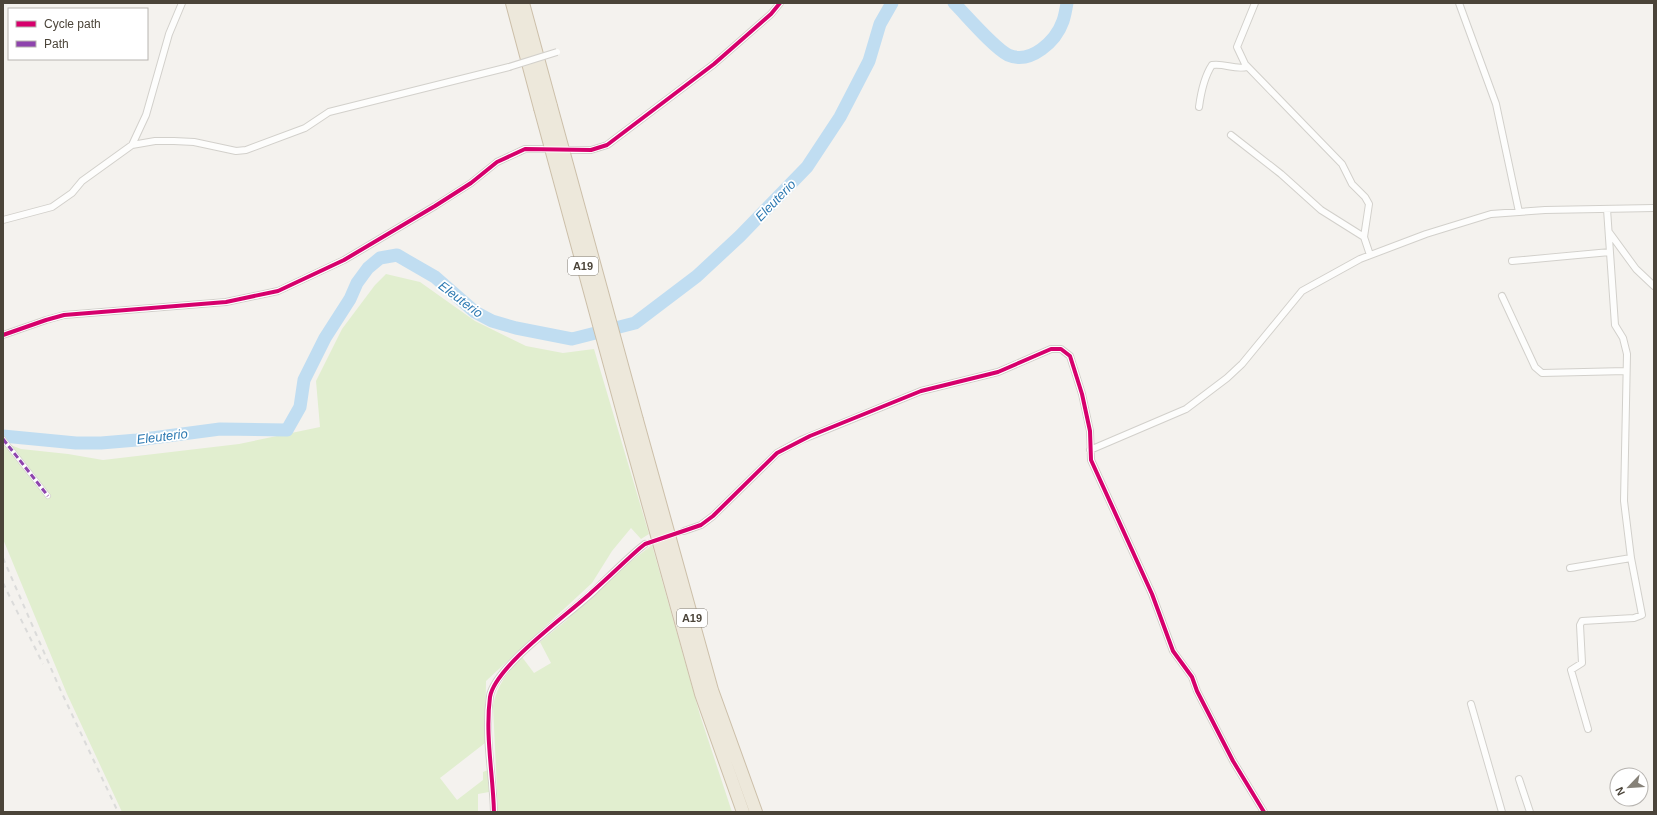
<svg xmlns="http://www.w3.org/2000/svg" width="1657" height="815" viewBox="0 0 1657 815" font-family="Helvetica,sans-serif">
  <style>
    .green { fill: #e1eecf }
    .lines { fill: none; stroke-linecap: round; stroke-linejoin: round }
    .river { stroke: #c0ddf1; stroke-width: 13 }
    .minor-tunnel { stroke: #d2cfca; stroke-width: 6; stroke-dasharray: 6 3; stroke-linecap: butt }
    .pedestrian-casing { stroke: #d2d0cb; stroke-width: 6 }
    .minor-casing { stroke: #d2d0cb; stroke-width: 8 }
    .motorway-casing { stroke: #ccbfa9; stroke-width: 14 }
    .pedestrian { stroke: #fdfdfc; stroke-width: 4.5 }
    .minor { stroke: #fdfdfc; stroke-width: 6 }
    .motorway { stroke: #ede8db; stroke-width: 12 }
    .rail { stroke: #dbdbda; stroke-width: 2; stroke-dasharray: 5 5; stroke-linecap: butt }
    .minor-bridge-casing { stroke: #d2d0cb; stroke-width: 8; stroke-linecap: butt }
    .motorway-bridge-casing { stroke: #ccbfa9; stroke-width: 14; stroke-linecap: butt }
    .minor-bridge { stroke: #fdfdfc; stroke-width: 6 }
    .motorway-bridge { stroke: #ede8db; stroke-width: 12 }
    .quiet { stroke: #8e44ad; stroke-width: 3; stroke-dasharray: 6 3; stroke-linecap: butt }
    .cycleway-casing { stroke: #fff; stroke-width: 6 }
    .cycleway { stroke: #d6006c; stroke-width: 4 }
    .labels { text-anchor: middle; stroke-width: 3.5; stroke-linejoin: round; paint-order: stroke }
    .shield { fill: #fff; stroke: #817c74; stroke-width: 1 }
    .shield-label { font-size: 11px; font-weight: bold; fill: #4b4439 }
    .water-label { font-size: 13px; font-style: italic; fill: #2e7ab2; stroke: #fff }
  </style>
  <rect width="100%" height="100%" fill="#f4f2ee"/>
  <path class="green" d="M386,274L420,282L475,321L526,346L563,353L594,349L649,534L641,539L631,528L612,551L592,583L486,681L485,743L440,778L457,800L483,780V772L488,770L489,792L478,794V812H122L67,694L3,539V442L21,449L68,454L103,460L239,444L320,427L316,381L342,329L375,285Z
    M652,545L700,715L732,812H498L493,706C497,685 507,673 522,657L534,673L551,663L540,642L567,620L573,612L589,601L595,593L617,572Z"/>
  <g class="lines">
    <path class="river" d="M954,3C967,16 993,47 1008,55C1031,65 1056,41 1063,21C1065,15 1066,9 1067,3
      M3,436L76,443H101L137,440L220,429L287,430L300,407L304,380L325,338L350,299L357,283L368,268L380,258L397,255L435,277L475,312L492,321L516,328L572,339L635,323L697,276L740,236L807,167L840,117L869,61L880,24L892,3"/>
    <path class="minor-tunnel" d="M668,536L684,531
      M645,544L660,539"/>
    <g class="pedestrian-casing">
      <path id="pedestrian" d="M3,439L48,496"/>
    </g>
    <g class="minor-casing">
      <path id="minor" d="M1255,3L1237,47L1245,64L1342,164L1352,184L1365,197L1369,204L1364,237L1370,255
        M1459,3L1496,104L1519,212
        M1199,107C1201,92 1204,77 1212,65C1225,63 1234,70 1247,67
        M1231,135L1281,174L1321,210L1364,237
        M132,145L146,115L169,34L182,3
        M562,150H591L607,145L714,64L771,14L780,3
        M3,220L52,207L72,193L82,181L132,145L155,141H174L194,142L236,151L246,150L305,128L329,112L509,67
        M1609,232L1636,269L1654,286
        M1512,261L1610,252
        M1502,296L1535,367L1542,373L1626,371
        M3,335L46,320L64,315L226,302L278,291L344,260L435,206L471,183L497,162L525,149H553
        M1090,450L1186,409L1227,378L1242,364L1302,291L1360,259L1426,234L1491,214L1545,210L1654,208
        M684,531L701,525L713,516L777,453L801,440L921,391L998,372L1051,349H1061L1070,356L1082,394L1090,431L1091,460L1152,594L1173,651L1192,677L1197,691L1233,761L1264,812
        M1570,568L1631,558
        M1471,704L1502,812
        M1588,729L1571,670L1582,663L1580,625L1582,621L1634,618L1642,615L1631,558L1624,501L1627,354L1623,338L1615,325L1607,209
        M1519,779L1530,812
        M494,812C493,774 484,735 490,696C495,666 570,614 594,591C611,575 627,558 645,544"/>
    </g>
    <g class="motorway-casing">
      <path id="motorway" d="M512,3L540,108
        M523,3L551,106
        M637,420L712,690L756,812
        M626,424L701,694L743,812"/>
    </g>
    <use href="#pedestrian" class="pedestrian"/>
    <use href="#minor" class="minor"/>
    <use href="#motorway" class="motorway"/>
    <path class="rail" d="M3,558L60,689L118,812
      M3,583L43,664"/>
    <g class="minor-bridge-casing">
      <path id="minor-bridge" d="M509,67L557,52"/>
    </g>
    <g class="motorway-bridge-casing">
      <path id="motorway-bridge" d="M551,106L637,420
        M540,108L626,424"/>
    </g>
    <use href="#minor-bridge" class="minor-bridge"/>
    <use href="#motorway-bridge" class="motorway-bridge"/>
    <path class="quiet" d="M3,439L48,496"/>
    <g class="cycleway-casing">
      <path id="cycleway" d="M3,335L46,320L64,315L226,302L278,291L344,260L435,206L471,183L497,162L525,149L591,150L607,145L714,64L771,14L780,3
        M494,812C493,774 485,735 490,697C495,666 570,613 593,591C609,577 624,562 640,548L645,544L701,525L713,516L777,453L810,436L921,391L998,372L1051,349H1061L1070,356L1082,394L1090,431L1091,460L1152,594L1173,651L1192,677L1197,691L1233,761L1264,812"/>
    </g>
    <use href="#cycleway" class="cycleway"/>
  </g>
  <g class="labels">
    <g class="shield">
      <rect x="568" y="257" width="30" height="18" rx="3"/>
      <rect x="677" y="609" width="30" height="18" rx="3"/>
    </g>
    <g class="shield-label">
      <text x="583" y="270">A19</text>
      <text x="692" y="622">A19</text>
    </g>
    <g class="water-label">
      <text transform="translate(775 200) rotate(-46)" y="5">Eleuterio</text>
      <text transform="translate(461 299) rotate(37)" y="5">Eleuterio</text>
      <text transform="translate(162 436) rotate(-7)" y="5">Eleuterio</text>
    </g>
  </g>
  <rect width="1657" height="815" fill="none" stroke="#4b4439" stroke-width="8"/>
  <rect x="8" y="8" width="140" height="52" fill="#ffffff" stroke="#b7b4b0"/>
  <rect x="16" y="21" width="20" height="6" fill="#d6006c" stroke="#b7b4b0"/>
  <text x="44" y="28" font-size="12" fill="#4b4439">Cycle path</text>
  <rect x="16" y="41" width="20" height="6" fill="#8e44ad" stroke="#b7b4b0"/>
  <text x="44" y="48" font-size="12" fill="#4b4439">Path</text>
  <g transform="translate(1629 787) rotate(245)"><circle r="19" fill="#ffffff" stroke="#b7b4b0"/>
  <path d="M0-3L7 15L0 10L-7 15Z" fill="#868178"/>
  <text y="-6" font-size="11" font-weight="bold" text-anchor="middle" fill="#4b4439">N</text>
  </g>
</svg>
